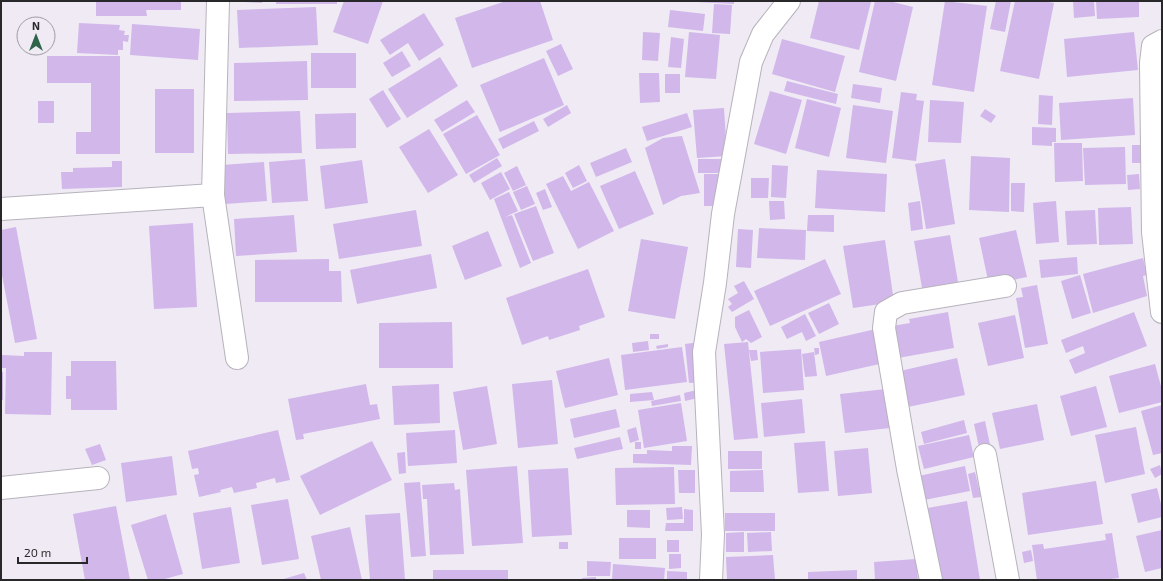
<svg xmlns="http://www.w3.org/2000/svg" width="1163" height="581" viewBox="0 0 1163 581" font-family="'Exo 2',sans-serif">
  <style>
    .building { fill: #d2b7eb }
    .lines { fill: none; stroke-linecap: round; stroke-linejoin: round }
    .street-casing { stroke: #b7b3bc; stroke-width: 24 }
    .street { stroke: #fff; stroke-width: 22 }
  </style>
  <rect width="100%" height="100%" fill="#efeaf4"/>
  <path class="building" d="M96,1H181V10H146L147,16H96Z
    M245,1H262V3L245,2Z
    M276,1H337V4H276Z
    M344,1H383L368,44L333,32Z
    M506,1H540L553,40L472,68L455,18Z
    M697,1H734V4L697,2Z
    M819,1L871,2L859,50L810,38Z
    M875,1H889L913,7L896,81L859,72Z
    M945,1L987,6L974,92L932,85Z
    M996,1H1011L1005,32L990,29Z
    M1015,1H1043L1054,3L1039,79L1000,71Z
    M1073,1H1094L1095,16L1074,18Z
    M1096,1H1139V17L1097,19Z
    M714,4L732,5L730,34L712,33Z
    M316,7L318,45L239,48L237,10Z
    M670,10L705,14L703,31L668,27Z
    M424,13L444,45L419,61L408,43L390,55L380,40Z
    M79,23L120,25L119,30L125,31L124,35H129L128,42L123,41V50H118V55L77,53Z
    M132,24L200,29L198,60L130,55Z
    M643,32L660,33L658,61L642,60Z
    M689,32L720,35L716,79L685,77Z
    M1134,32L1138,70L1067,77L1064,39Z
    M671,37L684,39L681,68L668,67Z
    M782,39L845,56L835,92L772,74Z
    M561,44L573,69L558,76L546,51Z
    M402,51L411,66L392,77L383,63Z
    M311,53H356V88H311Z
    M47,56H120V154H76V132H91V83H47Z
    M440,57L458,86L407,118L388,89Z
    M544,58L564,105L500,132L480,85Z
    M307,61L308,100L234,101V63Z
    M639,73H659L660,102L640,103Z
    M665,74H680V93H665Z
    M787,81L838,94L836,104L784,91Z
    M853,84L882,88L880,103L851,98Z
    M155,89H194V153H155Z
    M383,90L401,119L387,128L369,99Z
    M770,91L802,100L786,154L754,144Z
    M901,92L917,94L916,100L924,101L916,161L892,158Z
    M1039,95L1053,96L1052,125L1038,124Z
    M1133,98L1135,135L1061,140L1059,103Z
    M807,99L841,108L829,157L795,148Z
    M467,100L475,112L442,132L434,120Z
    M930,100L964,102L961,143L928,142Z
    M38,101H54V123H38Z
    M567,105L571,113L548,127L543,119Z
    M853,105L893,111L886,163L846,158Z
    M724,108L727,156L697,158L693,110Z
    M985,109L996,116L991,123L980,116Z
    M300,111L302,153L228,154L227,113Z
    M356,113V148L316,149L315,114Z
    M687,113L692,127L647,141L642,127Z
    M477,115L500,155L466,174L443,134Z
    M534,121L539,131L503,149L498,139Z
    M1032,127L1056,128V142H1052V146L1032,145Z
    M429,129L458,175L428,193L399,147Z
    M682,136L700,193L681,196L663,205L645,148L663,138Z
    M1054,143H1082L1083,181L1055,182Z
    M1132,145H1146V163H1132Z
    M1125,147L1126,184L1085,185L1083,148Z
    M626,148L632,162L596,177L590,163Z
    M971,156L1010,158L1009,212L969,210Z
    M497,158L502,166L474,183L469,175Z
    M305,159L308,201L272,203L269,162Z
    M698,159H725V173H698Z
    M945,159L955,224L926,229L915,164Z
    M362,160L368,203L325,209L320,166Z
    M112,161H122V187L62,189L61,172H73V168L112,167Z
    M264,162L267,201L225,204L222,165Z
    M579,165L587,181L573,188L565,173Z
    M772,165L788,166L786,198L771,197Z
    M517,166L526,185L513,191L504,173Z
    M817,170L887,174L885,212L815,208Z
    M635,171L654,214L619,229L600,186Z
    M501,172L510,189L490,200L481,183Z
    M704,174H719V206H704Z
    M1139,174L1140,189L1128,190L1127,175Z
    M563,176L571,191L589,182L614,231L578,249L546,184Z
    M751,178H769L768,198H751Z
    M1011,183H1025L1024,212L1011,211Z
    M527,186L535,204L521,210L513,192Z
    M545,189L552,207L543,210L536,193Z
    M509,192L518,211L505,217L512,215L531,263L520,268L494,199Z
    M769,201H784L785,219L770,220Z
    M920,201L923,229L911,231L908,203Z
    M1056,201L1059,242L1036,244L1033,203Z
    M536,206L554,253L533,261L514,214Z
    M1131,207L1133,244L1099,245L1098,208Z
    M416,210L422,246L339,259L333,224Z
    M1095,210L1097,244L1067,245L1065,211Z
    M294,215L297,252L236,256L234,219Z
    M808,215H834V232L807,231Z
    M193,223L197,307L154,309L149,226Z
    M16,227L37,339L15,343L1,270V230Z
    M759,228L806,230L805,260L757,258Z
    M738,229L753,230L751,268L736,267Z
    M1016,230L1027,277L989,285L979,238Z
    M488,231L502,266L465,280L452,246Z
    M950,235L959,288L923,294L914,241Z
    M641,239L688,247L675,319L628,311Z
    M885,240L894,302L853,308L843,246Z
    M431,254L437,288L357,304L350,270Z
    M1077,257L1078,274L1041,278L1039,260Z
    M1143,258L1147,275L1143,276L1147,296L1093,313L1083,274Z
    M329,259V271H341L342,302H255V260Z
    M825,259L841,294L770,326L754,291Z
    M588,269L605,317L579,326L580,330L549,340L548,336L522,345L506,298Z
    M1080,275L1091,313L1072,319L1061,281Z
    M744,281L754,299L732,312L728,307L732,304L728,299L738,293L734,286Z
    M1037,285L1048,344L1025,348L1016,298L1023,297L1021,288Z
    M829,303L839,324L819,334L808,313Z
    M749,310L762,337L751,343L746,339L742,342L735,327V317Z
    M948,312L954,348L898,358L892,326L910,323L909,319Z
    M1134,312L1147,346L1075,374L1069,360L1085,353L1083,346L1066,353L1061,340Z
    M805,314L816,336L806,341L802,332L787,339L781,327Z
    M1015,315L1024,358L988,366L978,323Z
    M452,322L453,368H379V323Z
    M876,329L884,363L826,376L819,342Z
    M650,334H659V339H650Z
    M648,341L649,350L633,352L632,343Z
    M700,342L704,382L689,383L685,344Z
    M748,342L758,438L734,440L724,344Z
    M668,344V347L657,349L656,346Z
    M682,347L687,382L625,390L621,355Z
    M814,348H819V354L815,355Z
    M801,349L804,390L763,393L760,352Z
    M749,350H757L758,360L751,361Z
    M24,352H52L51,415L5,414L6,368H2V355L24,356Z
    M814,352L817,376L805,377L802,354Z
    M609,358L618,395L565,408L556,371Z
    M957,358L965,395L908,407L900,371Z
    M71,361H116L117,410H71V399H66V376H71Z
    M1155,364L1162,390V402L1119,413L1109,376Z
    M1,372H3V400H1Z
    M552,380L558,444L518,448L512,384Z
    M366,384L370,405L377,404L380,419L303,434L304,439L296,440L288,399Z
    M439,384L440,423L394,425L392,386Z
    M487,386L497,444L463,450L453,392Z
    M1096,386L1107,427L1071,436L1060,396Z
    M886,389L890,428L845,433L840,394Z
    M697,390L698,398L685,401L684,393Z
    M652,392L654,400L630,402V394Z
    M680,395L681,401L652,406L651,401Z
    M802,399L805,433L764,437L761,403Z
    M681,403L687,441L644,448L638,410Z
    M1037,404L1044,440L1000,449L992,413Z
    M1162,405V453L1153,455L1141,411Z
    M616,409L620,427L574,438L570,419Z
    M964,420L967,433L924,444L921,432Z
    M985,421L991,449L980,452L974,424Z
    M636,427L639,440L630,443L627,430Z
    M1136,427L1145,474L1105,483L1095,435Z
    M278,430L290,480L276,483L275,478L256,483L257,488L234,493L232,487L220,490L221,492L199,497L194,475L199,474L198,468L192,469L188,451Z
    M455,430L457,463L408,466L406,433Z
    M969,435L974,457L924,469L918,446Z
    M620,437L623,449L577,459L574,448Z
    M372,441L392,480L320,515L300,476Z
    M825,441L829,491L798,493L794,443Z
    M635,442H641V449H635Z
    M100,444L106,460L92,465L85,449Z
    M672,446H692L691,465L633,463V454H647V450L672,451Z
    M868,448L872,493L838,496L834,451Z
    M728,451H762V469H728Z
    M405,452L406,473L399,474L397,453Z
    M172,456L177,495L126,502L121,463Z
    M1160,465L1162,474L1155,478L1150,469Z
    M517,466L523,543L472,546L466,470Z
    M965,466L970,491L919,501L914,477Z
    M674,467L675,504L616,505L615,468Z
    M568,468L572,535L532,537L528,470Z
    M678,470H695V493H679Z
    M763,470L764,492H730V471Z
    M975,472L981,497L973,498L968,474Z
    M1096,481L1103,524L1028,535L1022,493Z
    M420,482L426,556L411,557L404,483Z
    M454,483L455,490L460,489L464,554L430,555L427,499H423L422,485Z
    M1157,488L1162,508V517L1138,523L1131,494Z
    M288,499L299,559L262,565L251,505Z
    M967,501L980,580H934L922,509Z
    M116,506L130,580H85L73,514Z
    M231,507L240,563L202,569L193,513Z
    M682,507L683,519L667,520L666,508Z
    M684,509L693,510V531H665L666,523H684Z
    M627,510H650V528L627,527Z
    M400,513L405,580H370L365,515Z
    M725,513H775V531H725Z
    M166,514L183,574L161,580H148L131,525Z
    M350,527L362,580H321L311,536Z
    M1162,530V568L1145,572L1136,536Z
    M744,532V552H726V533Z
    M771,532L772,551L748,552L747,533Z
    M1112,533L1119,578L1101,580H1037L1032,545L1043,544L1044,549L1106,540L1105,534Z
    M619,538H656V559H619Z
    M667,540H679V552H667Z
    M559,542H568V549H559Z
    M1031,550L1033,561L1024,563L1022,552Z
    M669,554H681V568L669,569Z
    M773,555L775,580H727L726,557Z
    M916,559L918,580H875L874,562Z
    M587,561L611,562L610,576H587Z
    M613,564L665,568L664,580H612Z
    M433,570H508V580H433Z
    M857,570V580H808V572Z
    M667,571L687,572V580H667Z
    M304,573L307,580H280Z
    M596,577V580H582V578Z"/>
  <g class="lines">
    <g class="street-casing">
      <path id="street" d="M218,1L213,195L237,358
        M1162,41L1153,46L1151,63L1153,232L1162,312
        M1,209L213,195
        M985,455L1008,580
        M1,488L98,478
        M711,580L713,534L704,352L715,283L723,214L751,62L763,34L789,1
        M931,580L908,469L884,328L886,312L902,303L1005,286"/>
    </g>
    <use href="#street" class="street"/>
  </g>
  <rect width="1163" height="581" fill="none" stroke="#28272a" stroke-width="4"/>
  <g transform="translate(36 36)"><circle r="19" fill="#efeaf4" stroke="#9f9ca3"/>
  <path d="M0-3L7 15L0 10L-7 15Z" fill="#2e644a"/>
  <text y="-6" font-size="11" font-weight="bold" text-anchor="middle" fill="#28272a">N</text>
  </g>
  <path d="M18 557v6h69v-6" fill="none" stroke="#28272a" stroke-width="2"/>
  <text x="24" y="557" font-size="12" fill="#28272a" stroke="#efeaf4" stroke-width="3" paint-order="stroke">20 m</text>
</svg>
